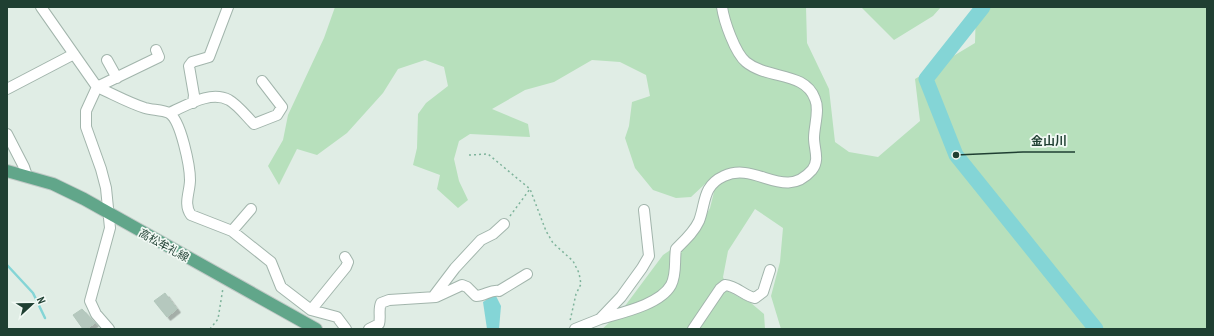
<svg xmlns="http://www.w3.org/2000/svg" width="1214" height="336" viewBox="0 0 1214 336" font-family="'PT Sans Narrow','Noto Sans JP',sans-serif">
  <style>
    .green { fill: #b7e0bc }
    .water { fill: #84d5d6 }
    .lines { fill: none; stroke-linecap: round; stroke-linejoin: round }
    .stream { stroke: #84d5d6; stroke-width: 2.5 }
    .river { stroke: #84d5d6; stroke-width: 15 }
    .building { fill: #b5c8be; stroke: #b2c7bb; filter: url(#shadow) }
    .street-casing { stroke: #a2b5ac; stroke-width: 12 }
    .primary-casing { stroke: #c0c9c6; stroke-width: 14 }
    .path { stroke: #7eb39b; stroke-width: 1.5; stroke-dasharray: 2 3; stroke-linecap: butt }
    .street { stroke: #fff; stroke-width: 10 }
    .primary { stroke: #61a68a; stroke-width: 12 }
    .labels { text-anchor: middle; stroke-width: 3.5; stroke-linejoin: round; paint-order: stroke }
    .street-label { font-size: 11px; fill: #1f3f32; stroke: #f1f9f4 }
    .leader { fill: none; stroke: #1f3f32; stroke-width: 1.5 }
    .callout-dot { fill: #1f3f32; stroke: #f1f9f4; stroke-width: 1.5 }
    .callout-label { font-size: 12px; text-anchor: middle; font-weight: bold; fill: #1f3f32; stroke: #f1f9f4; stroke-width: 3.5; stroke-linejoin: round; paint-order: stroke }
  </style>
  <defs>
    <filter id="shadow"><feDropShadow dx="3.5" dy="3.5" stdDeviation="0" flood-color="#0004"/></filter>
  </defs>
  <rect width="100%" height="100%" fill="#e0ede5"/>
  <path class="green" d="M335,7H806L807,43L829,89L835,142L849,152L878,157L920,121L915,79L975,43L976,7H1207V329H781L771,296L780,262L783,228L755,209L728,251L723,277L729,292L751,303L764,314L765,329H602L619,314L663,255L697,232L710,208L715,188L705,184L691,197L676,198L653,190L635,168L625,138L629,126L632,102L650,96L646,75L620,62L592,60L554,82L525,90L492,109L528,124L530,137L470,134L459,141L454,159L459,181L468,200L458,208L437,189L440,175L413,165L417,148L418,114L426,103L448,86L444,67L425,60L398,69L383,93L347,133L317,155L297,149L279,185L268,166L283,140L288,115L324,38Z
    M861,7H941L933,16L894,40Z"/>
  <path class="water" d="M495,294L501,306L499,329H487L483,302Z"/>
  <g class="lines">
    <path class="stream" d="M7,265L33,293L45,318"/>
    <path class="river" d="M983,7L926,79L956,155L1096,329"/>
  </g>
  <path class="building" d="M165,293L177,309L167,317L154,301Z
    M82,309L95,323L86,329H83L73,315Z"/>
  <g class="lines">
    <g class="street-casing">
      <path id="street" d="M41,7L97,87L86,111V127L101,169L106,188L110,228L90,301L96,314L109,329
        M107,60L117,78
        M97,87C113,94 129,103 145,108C152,110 163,110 169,113C181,120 190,167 190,180C190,192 183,204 191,215L232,231L271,262L281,287L311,310L337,317L346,329
        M97,87L159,57L156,50
        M7,89L74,54
        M193,103L194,95L189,66L192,62L209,57L228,7
        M169,113C186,106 210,90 229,100C238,105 247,117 254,124L277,115L282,107L262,81
        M7,134L24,167L27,176
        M232,231L251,209
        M433,297L455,268L481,240L493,234L504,224
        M311,310L346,267L348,262L345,257
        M600,319C620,313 660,305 671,285C677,274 674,260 676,249C685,240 694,232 699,221C706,203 702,186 724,176C756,161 784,202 812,170C820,160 814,149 814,138C814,126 820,110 815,99C805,71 768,80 746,62C735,53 724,21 722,7
        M369,329L379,324C381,317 378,310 381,303L389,300L436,297L462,285L467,287L476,296C485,296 491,289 499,291L527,274
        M575,329L600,319L621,297L642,268L649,256L644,210
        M693,329L720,289L725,285C737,286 744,296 755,298L763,292L770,270"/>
    </g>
    <g class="primary-casing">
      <path id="primary" d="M7,171L53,184L84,199L316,329"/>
    </g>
    <path class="path" d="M469,155L488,154L530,189L546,231L553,243L573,261L579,273L581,284L576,294L570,321
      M510,216L530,189
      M210,329L218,319L223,288"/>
    <use href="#street" class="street"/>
    <use href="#primary" class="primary"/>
  </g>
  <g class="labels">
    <g class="street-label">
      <text transform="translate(164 245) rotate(29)" y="4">高松牟礼線</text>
    </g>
  </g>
  <path class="leader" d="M956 155L1023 152H1075"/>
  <circle class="callout-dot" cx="956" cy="155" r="4"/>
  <g class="callout-label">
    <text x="1049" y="145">金山川</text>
  </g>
  <rect width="1214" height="336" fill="none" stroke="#1f3f32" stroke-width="16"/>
  <g transform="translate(32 304) rotate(68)" stroke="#f1f9f4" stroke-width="3" paint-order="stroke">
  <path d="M0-3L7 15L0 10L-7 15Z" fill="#1f3f32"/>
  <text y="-6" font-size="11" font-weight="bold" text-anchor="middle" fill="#1f3f32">N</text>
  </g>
</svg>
